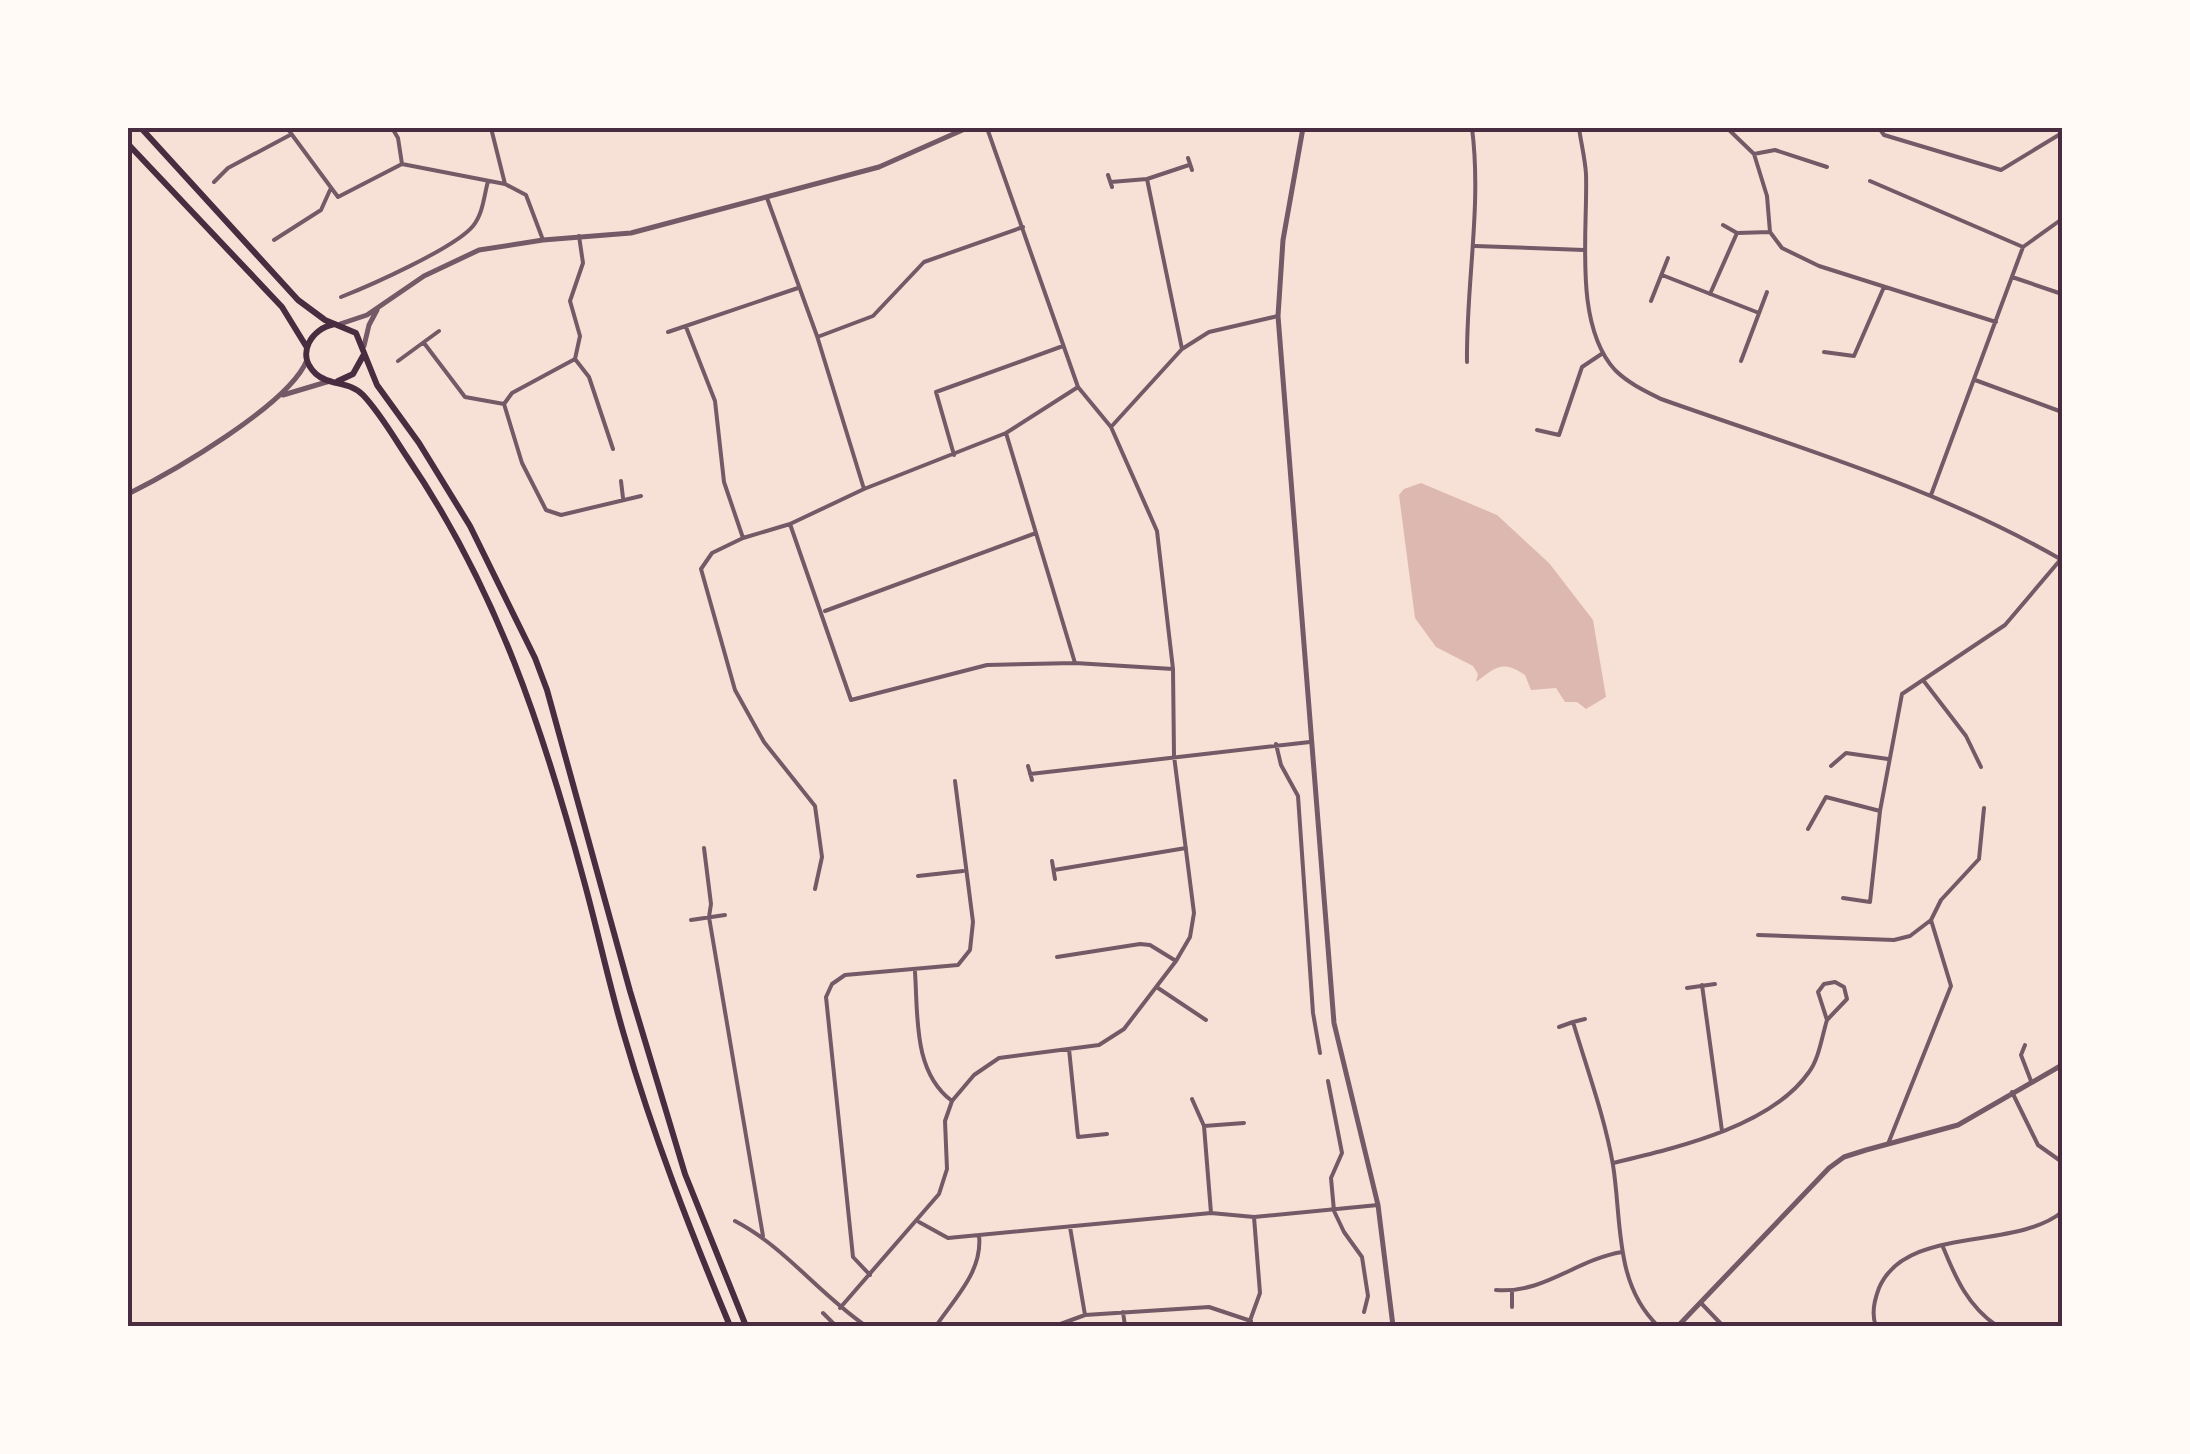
<svg xmlns="http://www.w3.org/2000/svg" width="2190" height="1454" viewBox="0 0 2190 1454" font-family="Signika,sans-serif">
  <style>
    .water { fill: #dcb8b0 }
    .lines { fill: none; stroke-linecap: round; stroke-linejoin: round }
    .minor { stroke: #755966; stroke-width: 4 }
    .tertiary { stroke: #755966; stroke-width: 5 }
    .trunk { stroke: #4a2c40; stroke-width: 6 }
    .neatline { fill: none; stroke: #4a2c40; stroke-width: 4 }
  </style>
  <rect width="100%" height="100%" fill="#f7e1d7"/>
  <path class="water" d="M1421,483L1497,515L1549,563L1593,620L1606,697L1586,709L1577,702H1565L1556,688L1531,690L1525,675C1502,659 1495,668 1476,682L1478,674L1473,666L1436,647L1415,618L1399,495L1404,489Z"/>
  <g class="lines">
    <path class="minor" d="M287,128L338,197L402,164L505,184L526,195L543,240
      M392,128L398,138L402,164
      M491,128L505,184
      M1579,128C1581,143 1585,158 1586,174C1588,231 1573,324 1615,370C1628,383 1645,391 1661,399C1796,447 1938,488 2062,560
      M1727,128L1754,154L1767,196L1770,232L1782,248L1819,266L1996,322
      M1879,128L1884,135L2001,170L2062,133
      M1754,154L1775,150L1827,167
      M1188,158L1192,170
      M1108,175L1112,187
      M1147,179L1182,349
      M1870,181L2023,247
      M214,182L228,168L290,135
      M1111,182L1147,179L1189,165
      M767,198L817,336L864,489
      M1723,225L1737,233
      M579,236L583,263L570,301L580,336L575,359L512,393L504,404L522,463L546,510L561,515L641,496
      M274,240L321,210L330,190
      M1475,246L1584,250
      M1662,275L1759,313
      M2012,277L2062,294
      M1710,294L1737,233L1770,232
      M341,297C369,286 455,248 473,226C483,214 484,196 488,181
      M1651,301L1668,258
      M686,327L715,401L724,482L743,538
      M668,332L798,288
      M820,336L873,316L924,262L1023,227
      M424,343L465,397L504,404
      M1824,352L1854,356L1884,287
      M575,359L589,377L613,449
      M398,361L439,331
      M1741,361L1767,292
      M1467,362C1466,283 1482,206 1472,128
      M1975,380L2062,412
      M1111,427L1182,349L1209,332L1278,316
      M1537,430L1559,435L1582,367L1603,353
      M1006,433L1075,663
      M954,455L936,392L1063,346
      M621,481L623,498
      M1931,495L2023,247L2062,219
      M790,524L851,700L987,665L1075,663L1173,669
      M825,611L1036,533
      M1923,680L1966,736L1981,767
      M1276,744L1281,765L1298,796L1313,1013L1320,1053
      M1028,766L1032,780
      M1831,766L1846,753L1888,759
      M1030,774L1310,742
      M1808,829L1826,797L1880,811
      M704,848L711,904L709,917L763,1236
      M1052,861L1055,879
      M1054,870L1186,848
      M918,876L963,871
      M815,889L822,857L815,806L764,742L735,690L701,569L712,553L743,538L790,524L864,489L1006,433L1078,387
      M1843,898L1870,902L1880,811L1902,694L2005,625L2061,559
      M691,920L725,915
      M1758,935L1894,940L1910,936L1931,920
      M1057,957L1140,944L1150,945L1176,961
      M915,972C918,1016 913,1072 952,1101
      M1835,982L1844,987L1847,999L1827,1020L1818,992L1824,984Z
      M1702,985L1722,1131
      M1158,988L1206,1020
      M1687,988L1715,984
      M1573,1022L1585,1019
      M1559,1027L1573,1022C1587,1069 1605,1118 1613,1165C1622,1221 1614,1284 1658,1326
      M2025,1045L2021,1055L2031,1081
      M1069,1049L1078,1137L1107,1134
      M1328,1081L1342,1153L1331,1178L1334,1211L1344,1232L1362,1257L1368,1296L1364,1312
      M2012,1092L2038,1145L2062,1162
      M1192,1099L1204,1126L1211,1213
      M1204,1126L1244,1123
      M1888,1144L1951,986L1931,920L1941,900L1979,859L1984,808
      M1613,1163C1675,1148 1771,1127 1809,1072C1819,1059 1822,1036 1827,1020
      M735,1221C785,1247 819,1294 866,1326
      M919,1222L948,1238L1211,1213L1254,1217L1378,1205
      M1070,1227L1085,1315
      M1943,1247C1956,1279 1968,1306 1997,1326
      M870,1275L853,1257L826,997L832,984L845,975L958,965L970,950L973,922L955,781
      M1496,1290C1544,1294 1575,1260 1622,1252
      M1512,1291V1307
      M1701,1303L1723,1326
      M840,1308L939,1194L947,1169L945,1121L952,1101L974,1075L999,1058L1099,1045L1124,1029L1176,961L1190,937L1194,913L1174,756L1173,669L1157,531L1111,427L1078,387L987,128
      M1123,1312L1125,1326
      M823,1313L836,1326
      M821,1326L831,1323
      M936,1326C955,1298 983,1271 979,1235
      M1055,1326L1085,1315L1209,1307L1251,1321
      M1248,1326L1260,1293L1254,1217
      M1876,1326C1871,1314 1874,1301 1879,1288C1906,1225 2014,1251 2062,1212"/>
    <path class="tertiary" d="M1303,128L1283,240L1278,316L1334,1023L1378,1205L1393,1326
      M340,324L367,315L424,276L479,250L543,240L631,233L879,167L967,128
      M364,346L369,325L377,310
      M283,395L330,381
      M128,494C172,472 289,405 307,360
      M1678,1326L1829,1168L1844,1157L1866,1150L1958,1125L2062,1065"/>
    <path class="trunk" d="M141,128L298,300L325,320L356,333L377,385L419,443L470,526L535,658L547,690L630,991L685,1174L746,1326
      M128,144L282,307L306,346
      M335,324C311,328 295,355 316,374C329,386 350,381 363,395C380,413 393,436 407,457C497,589 543,729 584,881C598,932 609,984 624,1035C653,1135 690,1230 730,1326
      M338,381L353,374L363,356"/>
  </g>
  <rect width="2190" height="1454" fill="none" stroke="#fffaf5" stroke-width="260"/>
  <rect x="130" y="130" width="1930" height="1194" class="neatline"/>
</svg>
